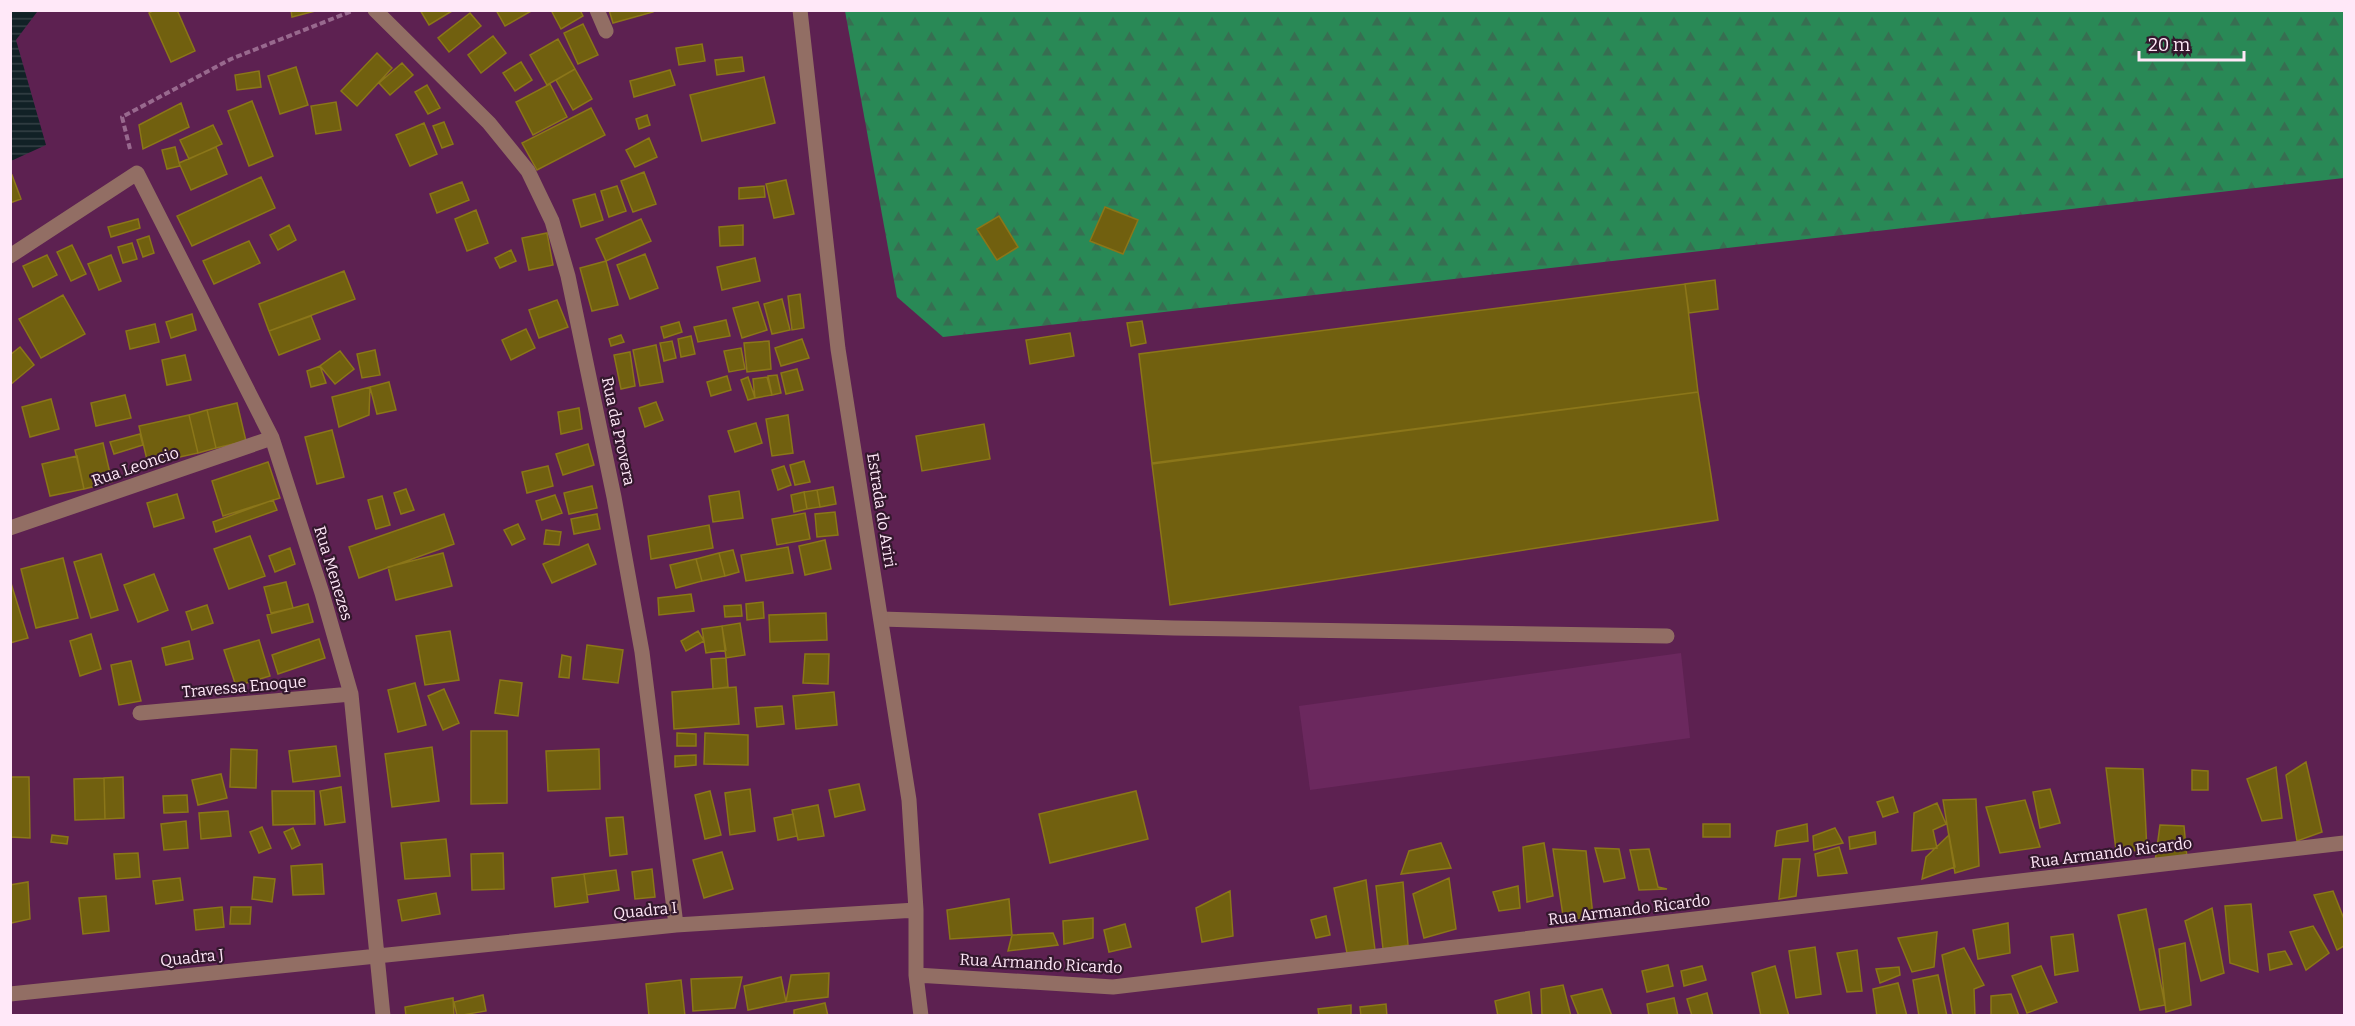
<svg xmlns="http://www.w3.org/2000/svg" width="2355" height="1026" viewBox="0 0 2355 1026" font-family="Bitter,serif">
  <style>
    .built { fill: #6b285e }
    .forest { fill: url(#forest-firs) }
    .water { fill: url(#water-rules) }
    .building { fill: #71600f; stroke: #8b7619; stroke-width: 1.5 }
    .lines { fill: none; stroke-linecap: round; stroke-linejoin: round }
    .path { stroke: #98698e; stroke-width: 4; stroke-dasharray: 6 3; stroke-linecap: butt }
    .lane { stroke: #926e64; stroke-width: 15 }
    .street { stroke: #926e64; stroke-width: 15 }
    .labels { text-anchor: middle; stroke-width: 4.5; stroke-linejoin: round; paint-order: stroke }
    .street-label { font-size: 16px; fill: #ffe8f8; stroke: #33182d }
  </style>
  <defs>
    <pattern id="forest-firs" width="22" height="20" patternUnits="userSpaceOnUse" patternTransform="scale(1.5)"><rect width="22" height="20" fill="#298956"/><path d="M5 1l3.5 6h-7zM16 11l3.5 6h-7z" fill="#376e51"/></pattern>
    <pattern id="water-rules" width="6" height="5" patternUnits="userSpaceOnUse" patternTransform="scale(1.5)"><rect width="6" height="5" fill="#112126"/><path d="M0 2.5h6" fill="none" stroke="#354146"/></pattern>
  </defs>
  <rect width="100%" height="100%" fill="#5d2151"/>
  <path class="built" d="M1681,653L1690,738L1310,790L1299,706Z"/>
  <path class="forest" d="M845,11H2344V178L943,337L897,297Z"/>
  <path class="water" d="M10,11H42L37,12L16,40L46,145L11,161Z"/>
  <path class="building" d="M154,10H177L195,51L171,62L149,13Z
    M291,10H319L292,17Z
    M420,10H452V11L429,25Z
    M496,10H533L505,26Z
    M551,10H580L583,16L561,29Z
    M609,10H653V12L613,23Z
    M470,13L481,26L449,52L438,38Z
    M583,24L598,55L578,64L564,33Z
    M493,36L506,53L481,73L468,55Z
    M558,39L575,69L547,85L530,55Z
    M702,44L705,61L679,65L676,48Z
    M377,53L392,68L357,106L341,91Z
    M742,57L744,71L717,75L715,60Z
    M521,62L532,80L515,91L503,73Z
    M402,63L413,75L390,95L379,83Z
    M296,67L308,105L280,114L268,76Z
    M575,69L592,99L573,110L556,80Z
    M670,70L675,85L634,97L630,81Z
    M259,71L261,87L237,90L235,75Z
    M764,77L775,123L702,141L690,95Z
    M550,84L567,117L533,135L516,102Z
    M427,85L440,108L428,114L415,92Z
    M252,101L273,156L249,166L228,111Z
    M336,102L341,130L316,134L311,106Z
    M181,103L189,127L143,149L139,125Z
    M591,108L605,135L537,170L522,143Z
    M647,115L650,125L639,129L636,119Z
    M444,122L453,144L442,148L433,126Z
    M424,123L437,154L410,166L396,135Z
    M213,125L222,144L189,159L180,140Z
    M649,138L657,157L635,167L626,150Z
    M175,147L180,166L167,169L162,150Z
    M216,147L227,174L191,190L179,163Z
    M644,172L656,204L633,212L621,181Z
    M12,175L21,199L10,203V176Z
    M261,177L275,208L192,246L177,216Z
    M786,180L794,214L774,218L766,184Z
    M462,182L469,200L437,213L430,194Z
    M617,186L626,211L609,217L601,191Z
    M764,186L765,197L739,199V188Z
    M595,194L603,220L581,227L573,200Z
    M1105,207L1138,220L1123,254L1090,241Z
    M476,210L488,243L467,251L455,219Z
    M999,216L1018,247L997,260L977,229Z
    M138,219L140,228L111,237L108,227Z
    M641,219L651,241L606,261L596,239Z
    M289,225L296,240L278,250L270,235Z
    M743,225V245L720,246L719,227Z
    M547,233L553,265L529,270L522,238Z
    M149,236L154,253L143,257L137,240Z
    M249,241L260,263L214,284L203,261Z
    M132,243L137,259L123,263L118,247Z
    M72,245L86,274L71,281L57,252Z
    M511,250L516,261L500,268L495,258Z
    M645,254L658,288L630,299L617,265Z
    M47,255L57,275L33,287L23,266Z
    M111,255L121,281L99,290L88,264Z
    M755,258L760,281L722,290L717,267Z
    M606,261L618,305L592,311L580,268Z
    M344,271L355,299L269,331L259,304Z
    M1715,280L1718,309L1689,313L1685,284Z
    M1685,284L1698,392L1152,463L1139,354Z
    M800,294L804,328L792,330L788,296Z
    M63,295L85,334L41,358L19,319Z
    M782,299L790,330L772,334L764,304Z
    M557,300L568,327L539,338L529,310Z
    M758,302L767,330L742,338L733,308Z
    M192,314L196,330L171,338L166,322Z
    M311,316L320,339L279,355L269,331Z
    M726,320L730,336L698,342L694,327Z
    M1142,321L1146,343L1131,346L1127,323Z
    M679,322L682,332L664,338L661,327Z
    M155,324L159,342L130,349L126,331Z
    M526,329L535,348L511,360L502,340Z
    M1070,333L1074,356L1030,364L1026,340Z
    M621,335L624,342L611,346L609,339Z
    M691,336L695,354L681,357L678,339Z
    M802,339L809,358L781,366L775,348Z
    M672,341L676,358L664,361L660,343Z
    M769,341L771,369L747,372L744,343Z
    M656,345L663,382L640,386L633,350Z
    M20,347L34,365L10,385V355Z
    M741,348L745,369L729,372L724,351Z
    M375,350L380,375L362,378L357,354Z
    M340,351L354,369L335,384L320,366Z
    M630,352L635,386L621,389L614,355Z
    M185,355L191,380L167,385L162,360Z
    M320,366L326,383L311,387L307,371Z
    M797,369L803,390L786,394L781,373Z
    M777,375L781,393L772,395L768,376Z
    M727,376L731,390L711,396L707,382Z
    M748,377L755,398L748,400L741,380Z
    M767,377L772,395L755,398L753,379Z
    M389,382L396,410L377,414L370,387Z
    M370,387L369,415L339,427L332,397Z
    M1698,392L1718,520L1170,605L1152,464Z
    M125,395L131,418L96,426L91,403Z
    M51,399L59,429L30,437L22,407Z
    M656,402L663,420L645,427L639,408Z
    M237,403L246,441L216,448L207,410Z
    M579,408L582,429L561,434L558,412Z
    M207,410L216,448L198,453L189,415Z
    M189,415L198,453L148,464L139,426Z
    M788,415L793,453L772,456L766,419Z
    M756,423L762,443L735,452L728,431Z
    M984,424L990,459L922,471L916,436Z
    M332,430L344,477L317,484L305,437Z
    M140,434L143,445L114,454L110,442Z
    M103,443L112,482L84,489L75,450Z
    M588,444L594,465L563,475L556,454Z
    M77,456L84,489L50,496L42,464Z
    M804,461L810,482L795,485L790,465Z
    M268,462L280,498L223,516L212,481Z
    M548,466L553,486L527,493L522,472Z
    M784,466L791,485L778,490L772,470Z
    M592,486L597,508L569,514L564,493Z
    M833,487L836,504L820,507L817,490Z
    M406,489L414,510L401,514L394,493Z
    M817,490L820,507L807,509L804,492Z
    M739,491L743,518L713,522L709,496Z
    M804,492L807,509L794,512L791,495Z
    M177,494L184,518L154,527L147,503Z
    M555,495L562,513L542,520L536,501Z
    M382,496L390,525L376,529L368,500Z
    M273,500L277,510L216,532L213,522Z
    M835,512L838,535L817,537L815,514Z
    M805,513L810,539L777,545L772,519Z
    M444,514L454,544L359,578L349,547Z
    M597,514L600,529L574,534L571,519Z
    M518,524L525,539L512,545L504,530Z
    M709,525L713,548L651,559L648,536Z
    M546,530L561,532L559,545L544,544Z
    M250,536L265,576L229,589L214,549Z
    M825,540L831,569L805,575L799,546Z
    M588,544L596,564L552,583L543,564Z
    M788,547L793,573L746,581L741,555Z
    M290,548L295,564L275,572L269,556Z
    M733,550L739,572L725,576L719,553Z
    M443,553L452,586L396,600L388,567Z
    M719,553L725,576L702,581L696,559Z
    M101,554L118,610L91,618L74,562Z
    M63,558L78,618L36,628L21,569Z
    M696,559L702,581L676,588L670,565Z
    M154,574L168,610L138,622L124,585Z
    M10,580L28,638L10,643Z
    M286,582L293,608L271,613L264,587Z
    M691,594L694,611L659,615L658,598Z
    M763,602L764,618L747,620L746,604Z
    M308,604L313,622L272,633L267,615Z
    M207,605L213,623L192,630L186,612Z
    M741,605L742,616L725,617L724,606Z
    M826,613L827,640L770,642L769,615Z
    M740,623L745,655L726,658L722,626Z
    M722,626L726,650L706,653L702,629Z
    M450,631L459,680L425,685L416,636Z
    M698,631L704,641L686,651L681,641Z
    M91,634L101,669L80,676L70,641Z
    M319,639L325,658L278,674L272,655Z
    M259,640L270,676L236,686L224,650Z
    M189,641L193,659L166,665L162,648Z
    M587,645L623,650L618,683L583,679Z
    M805,654H829L828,684L803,683Z
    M562,655L571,657L569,678L559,677Z
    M726,658L728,687L713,689L711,659Z
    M131,661L141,701L119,705L111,665Z
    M500,680L522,683L518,716L495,713Z
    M415,683L426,725L398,732L388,690Z
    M736,687L739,724L674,729L672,692Z
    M444,689L459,723L443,730L428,696Z
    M834,692L837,725L796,729L793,696Z
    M782,706L784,724L757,727L755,708Z
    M471,731H507V803L471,804Z
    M677,733L696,734V746H677Z
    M705,733L748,735V765L704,764Z
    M336,746L340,776L293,782L289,751Z
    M432,747L439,801L392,807L385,754Z
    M231,749L257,750L256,788L230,787Z
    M599,749L600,789L548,791L546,751Z
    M696,755V765L675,767V756Z
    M2306,762L2322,832L2297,841L2286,775Z
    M2276,767L2282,818L2262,821L2247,779Z
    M2106,768L2143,769L2147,851L2116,850Z
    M2192,770L2208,771V790H2192Z
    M221,774L227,798L198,805L192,780Z
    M10,777H29L30,838L10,837Z
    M123,777L124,818L105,819L104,778Z
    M104,778L105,819L75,820L74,779Z
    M859,784L865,810L835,817L829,790Z
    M341,787L345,822L325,825L320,791Z
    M750,789L755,831L730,835L725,793Z
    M2050,789L2060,823L2040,828L2033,792Z
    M272,791H314L315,824L273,825Z
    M710,791L721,835L705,839L695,795Z
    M1136,791L1148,839L1050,863L1039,814Z
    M187,795L188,812L164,813L163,796Z
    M1893,797L1898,812L1883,817L1877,802Z
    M1976,799L1979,866L1955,873L1943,800Z
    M2025,800L2040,847L2000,853L1986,807Z
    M1937,803L1946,824L1933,830L1937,848L1912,851L1914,813Z
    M818,805L824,836L798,840L792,810Z
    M228,811L231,836L201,839L199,813Z
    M793,814L797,836L778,840L774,818Z
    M623,817L627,854L610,856L606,818Z
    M186,821L188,848L164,850L161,824Z
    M1703,824H1730V837H1703Z
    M1807,824L1808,841L1775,846L1777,831Z
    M2160,825L2184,826L2187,858L2155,862Z
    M262,827L271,848L259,853L250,832Z
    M293,828L300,845L292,849L284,832Z
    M1835,828L1843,843L1814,850L1813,836Z
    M1875,832L1876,844L1850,849L1849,837Z
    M52,835L68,837L67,844L51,842Z
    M1949,835L1955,867L1922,879L1926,857Z
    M446,839L450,876L405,879L401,843Z
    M1441,843L1451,868L1401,874L1409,851Z
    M1544,843L1553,896L1527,902L1523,847Z
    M1839,847L1847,873L1818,876L1815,854Z
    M1595,848L1619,849L1625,878L1604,882Z
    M1553,849L1586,851L1593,916L1564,922Z
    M1649,849L1658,887L1667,889L1639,890L1630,850Z
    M722,852L733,889L704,898L693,860Z
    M138,853L140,877L116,879L114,854Z
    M503,853L504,889L472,890L471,854Z
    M1783,859H1800L1796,896L1779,899Z
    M322,864L324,894L293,895L291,866Z
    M652,869L655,897L635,899L632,872Z
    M616,870L619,890L587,895L584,874Z
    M584,874L588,902L555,907L552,878Z
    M254,877L275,879L272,902L252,899Z
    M180,878L183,900L156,904L153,881Z
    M1449,878L1456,929L1424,938L1413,894Z
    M1366,880L1375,950L1348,958L1334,888Z
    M28,882L30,919L11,923L10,885Z
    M1403,882L1408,945L1383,949L1376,886Z
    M1518,886L1520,908L1499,911L1493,892Z
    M1230,891L1233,936L1202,942L1196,908Z
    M2333,891L2344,919V946L2337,950L2314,895Z
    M436,893L440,914L402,921L398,900Z
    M106,896L109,931L83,934L79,898Z
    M1009,899L1012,935L950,939L947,910Z
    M2251,904L2258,972L2230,963L2225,906Z
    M222,907L224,927L196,930L194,910Z
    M231,907H251L250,924H230Z
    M2212,908L2224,973L2201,981L2185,921Z
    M2146,909L2165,1005L2140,1010L2118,915Z
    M1326,916L1330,935L1316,938L1311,920Z
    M1093,918V938L1064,944L1063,921Z
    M2008,923L2010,953L1978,959L1973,930Z
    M1125,924L1131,947L1109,952L1104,930Z
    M2313,926L2329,953L2306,970L2290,932Z
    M1937,932L1934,967L1912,972L1898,938Z
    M1053,933L1058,945L1008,951L1012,935Z
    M2073,934L2078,971L2055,975L2051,937Z
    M2185,943L2191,1005L2166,1012L2159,949Z
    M1815,947L1821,994L1796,998L1789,951Z
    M1964,948L1984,985L1974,989L1975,1016H1953L1942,955Z
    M1857,950L1862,991L1847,992L1837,953Z
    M2285,951L2292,964L2270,970L2268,954Z
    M1668,965L1673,986L1647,992L1642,971Z
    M1702,966L1706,980L1684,986L1681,971Z
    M1775,966L1789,1016H1761L1752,973Z
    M2041,966L2057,1002L2027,1013L2012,976Z
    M1899,967L1900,975L1880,983L1876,969Z
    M829,973L828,997L786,1002L791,975Z
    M1938,975L1947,1016H1919L1913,980Z
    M742,977L735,1008L693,1011L691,979Z
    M781,977L786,1002L748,1010L744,986Z
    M681,980L685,1016H649L646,984Z
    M1898,983L1907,1016H1877L1873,989Z
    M1563,985L1571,1016H1542L1541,989Z
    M1602,989L1612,1016H1579L1571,996Z
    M1529,992L1532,1016H1498L1495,1001Z
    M1707,993L1713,1016H1692L1687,999Z
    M2011,994L2019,1016H1991V996Z
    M483,995L486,1011L457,1016L454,1002Z
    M453,998L454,1016H406L405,1007Z
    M1674,998L1678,1016H1649L1647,1004Z
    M825,1003L828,1016H794V1010Z
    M1386,1004L1387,1016H1361L1360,1007Z
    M1351,1005V1016H1319L1318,1009Z"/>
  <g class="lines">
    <path class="path" d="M130,149L122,117L231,59L352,11"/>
    <path class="lane" d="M881,619L1174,628L1667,636"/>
    <path class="street" d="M375,10L489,123L528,171L552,221L568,276L614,497L642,652L676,925
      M597,10L606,31
      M800,10L838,349L909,800L916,910V975L921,1016
      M10,256L137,173L272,438L322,593L351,694L383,1016
      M10,528L272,438
      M140,713L351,694
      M916,975L1113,987L2344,843
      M10,994L676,925L916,910"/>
  </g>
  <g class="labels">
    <g class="street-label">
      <text transform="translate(619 431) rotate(78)" y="6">Rua da Provera</text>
      <text transform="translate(135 466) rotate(-19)" y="6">Rua Leoncio</text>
      <text transform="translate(882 510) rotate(81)" y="6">Estrada do Ariri</text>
      <text transform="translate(334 573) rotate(73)" y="6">Rua Menezes</text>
      <text transform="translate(244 686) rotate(-5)" y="6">Travessa Enoque</text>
      <text transform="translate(2111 852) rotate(-7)" y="6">Rua Armando Ricardo</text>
      <text transform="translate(1629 909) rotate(-7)" y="6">Rua Armando Ricardo</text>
      <text transform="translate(645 910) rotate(-6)" y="6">Quadra I</text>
      <text transform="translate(192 957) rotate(-6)" y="6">Quadra J</text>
      <text transform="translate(1041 963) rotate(3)" y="6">Rua Armando Ricardo</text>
    </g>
  </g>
  <rect width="2355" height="1026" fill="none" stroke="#ffe8f8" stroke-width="24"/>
  <path d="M2139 51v9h105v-9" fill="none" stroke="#ffe8f8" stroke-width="3"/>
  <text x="2148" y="51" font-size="18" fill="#ffe8f8" stroke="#33182d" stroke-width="4.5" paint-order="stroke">20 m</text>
</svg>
